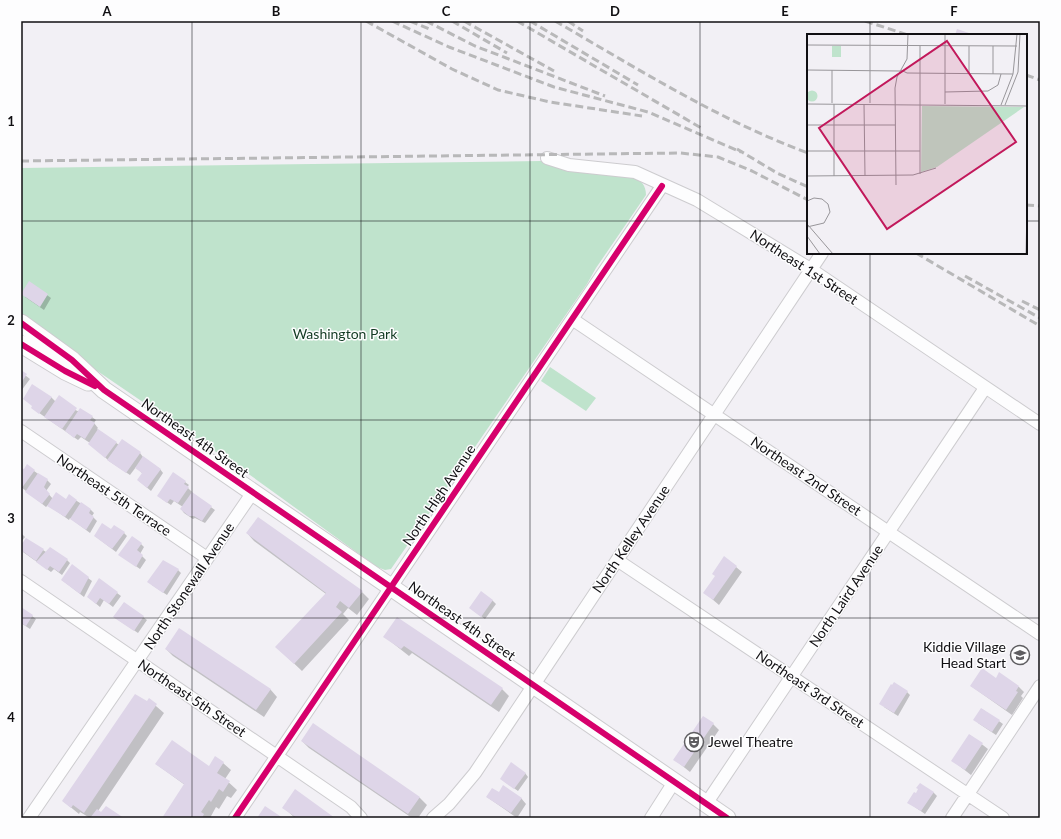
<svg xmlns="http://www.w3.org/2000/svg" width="1061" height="839" viewBox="0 0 1061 839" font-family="Lato,sans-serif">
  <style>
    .green { fill: #bfe3cc }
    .shadow { fill: #0003 }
    .building { fill: #ded5e8 }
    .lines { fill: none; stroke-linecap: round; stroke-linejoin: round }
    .street-casing { stroke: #cdcccf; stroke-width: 14 }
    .secondary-casing { stroke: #cdcccf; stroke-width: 19 }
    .street { stroke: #fdfdfe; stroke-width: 12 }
    .secondary { stroke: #fdfdfe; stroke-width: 17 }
    .rail { stroke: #b8b8b9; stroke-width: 3; stroke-dasharray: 8 4; stroke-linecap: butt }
    .cycleway-casing { stroke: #fdfdfe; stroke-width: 8 }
    .cycleway { stroke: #d6006c; stroke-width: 6 }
    .grid { fill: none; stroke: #100f12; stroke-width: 1; stroke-opacity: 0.55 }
    .labels { text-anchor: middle; stroke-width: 3; stroke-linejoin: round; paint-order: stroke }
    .street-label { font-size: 14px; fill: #100f12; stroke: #fdfdfe }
    .park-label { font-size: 14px; fill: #123b23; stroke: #fdfdfe }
    .poi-label { font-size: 14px; fill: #100f12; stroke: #fdfdfe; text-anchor: end }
    .inset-road { fill: none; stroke: #98969a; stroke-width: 1 }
    .view { fill: #c2185b; fill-opacity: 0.15; stroke: #c2185b; stroke-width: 2 }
    .inset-edge { fill: none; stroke: #100f12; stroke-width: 2 }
    .neatline { fill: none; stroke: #100f12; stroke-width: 1.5 }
    .grid-label { font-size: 13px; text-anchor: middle; font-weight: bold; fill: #100f12 }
  </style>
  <rect width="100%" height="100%" fill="#f2f0f5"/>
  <path class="green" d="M541,161C567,174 603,173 633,177C641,180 646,185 646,195L596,268L587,284L391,569L385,570L377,567L250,475L90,366L21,315V168Z
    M550,367L596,398L586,411L541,381Z"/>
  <path class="shadow" d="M29,282L51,298L44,310L25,297Z
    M21,372L30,379L21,391Z
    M51,397L56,402L92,417L96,420L94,423L98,428L97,429L119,445L140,453L143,457L160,469L163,473L151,491L138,480L143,474L136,467L130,475L109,461L90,443L81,437L78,440L32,408Z
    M21,469L34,471L47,480L51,484L46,491L53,499L66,500L69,496L91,510L94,513L92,516L97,521L90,533L70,518L69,520L48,505L46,507L21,487Z
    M185,482L189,485L187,487L192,492L191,493L215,510L205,523L195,518L193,519L184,513L181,509L183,507L174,501L171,505L162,499Z
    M21,533L25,537L21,542Z
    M124,533L127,536L116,552L95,536Z
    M247,533L362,592L369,599L357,615L348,608L343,614L349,620L302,671L284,654L326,594L254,541Z
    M26,539L46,552L67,560L70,563L62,575L54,569L51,572L23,552L21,546Z
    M141,544L144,547L140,554L146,560L140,569L120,555Z
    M72,566L92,581L84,597L62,580Z
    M736,567L742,572L719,605L705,593Z
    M178,570L181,573L167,595L152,585Z
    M117,593L121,596L113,607L104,600L100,607L88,597Z
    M492,600L496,604L485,619L474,611Z
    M124,603L147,620L138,633L114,617Z
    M21,608L36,619L30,629L21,623Z
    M385,637L502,689L509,696L499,712L412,653L409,656Z
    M166,649L270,689L277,697L264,717L173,656Z
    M996,679L1019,687L1024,692L1021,696L1023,698L1012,715L971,686Z
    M907,692L910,695L898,716L884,707Z
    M149,700L164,713L98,811L101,814L122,818H90L80,812L79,814L63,801Z
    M982,709L1003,724L996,735L978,723Z
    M713,724L719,730L690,772L675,760Z
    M313,725L420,798L427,805L418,818H412L309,748L302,741Z
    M970,735L988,749L971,775L953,761Z
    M223,763L231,770L225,779L237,790L231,798L227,796L219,809L216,807L210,818H163L185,785L156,764L209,767Z
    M525,773L528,777L518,791L505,782Z
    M933,792L937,796L925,814L909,803L916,794Z
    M499,793L521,798L526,804L517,818L487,797Z
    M283,807L334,818H295Z"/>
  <path class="building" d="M957,29L975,35H955Z
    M29,281L48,294L40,307L21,294Z
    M21,370L27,374L21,383Z
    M32,384L52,397L39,414L31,408L32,406L23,399Z
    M59,395L77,408L62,429L44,417Z
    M80,408L93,416L90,420L95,423L85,439L77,434L74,438L65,431Z
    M98,429L117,442L105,458L88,444Z
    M122,439L141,452L126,473L107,460Z
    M143,456L161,469L147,488L137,480L142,473L135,468Z
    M27,464L35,470L21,489V468L24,469Z
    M173,472L186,481L184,484L189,487L178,503L170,499L167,503L157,496Z
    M38,473L48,479L44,487L50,494L42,504L25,492Z
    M56,492L66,499L69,494L77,500L65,517L47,506Z
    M192,492L212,506L202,521L194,516H189L180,509Z
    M81,502L91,509L89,513L94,517L86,530L70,519Z
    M258,517L363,591L349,608L340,601L336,607L342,612L294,664L275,647L326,593L246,533Z
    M102,523L111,529L114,525L125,532L112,549L94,536Z
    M132,536L142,543L137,550L143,555L136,567L118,555Z
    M26,538L44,549L36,561L21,550V545Z
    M50,547L68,559L59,572L50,566L47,570L36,562Z
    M724,556L737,566L713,600L703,593L715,576L712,574Z
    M163,560L179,569L163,593L147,582Z
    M72,564L89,577L80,594L61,580Z
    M99,578L118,592L109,604L100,598L96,604L87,597Z
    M481,591L493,600L481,617L469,608Z
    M124,602L144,616L134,631L113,617Z
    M21,607L33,615L26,626L21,623Z
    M397,617L503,688L491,705L404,646L401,649L383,637Z
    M179,628L271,689L256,710L165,649Z
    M982,668L996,678L999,672L1019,686L1016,691L1018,692L1006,710L970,686Z
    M894,682L908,691L894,713L879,704L891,684L892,685Z
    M135,694L147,701L149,698L157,704L84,813L73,805L71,808L62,801Z
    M981,708L1000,720L992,732L973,720Z
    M703,716L714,723L684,767L673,760Z
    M313,723L420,797L408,814L301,741Z
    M969,734L983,743L965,770L951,761Z
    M172,740L209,766L215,756L224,762L217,773L230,781L223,792L219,789L211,802L209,800L201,812L204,814L202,818H162L184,784L155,764Z
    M511,762L526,773L514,789L500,779Z
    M920,783L934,792L921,811L907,803L914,792L916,793L918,789L916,788Z
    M503,785L522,798L511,813L486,797L492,788L499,792Z
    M295,789L335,818H297L282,808Z
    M106,806L124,818H90L97,809L101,812Z
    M265,806L283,818H257Z"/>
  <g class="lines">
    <g class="street-casing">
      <path id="street" d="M547,158L569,165L635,172L697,200L812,270L1040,424
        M572,319L1040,634
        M21,431L207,558
        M617,560L1003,818
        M21,581L351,807L361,818
        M706,804L985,388
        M29,818L253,492
        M235,818L662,186
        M433,818L449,804L475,773L822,253
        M651,818L674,782
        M952,818L1040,686"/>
    </g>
    <g class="secondary-casing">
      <path id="secondary" d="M21,323L72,360L104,390L727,818
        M21,344L65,371L88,382"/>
    </g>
    <use href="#street" class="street"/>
    <use href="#secondary" class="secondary"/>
    <path class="rail" d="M366,21L452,69L498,90L550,102L642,116
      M392,21L449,47L554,87L648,112L741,152
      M410,21L432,30
      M426,21L475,46L605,96
      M452,21L507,53
      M464,21L554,71
      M517,21L703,129
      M530,21L638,85
      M555,21C638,69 719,120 808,153
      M568,21L583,31
      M865,21L908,35
      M1026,75L1040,80
      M737,149L777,173L808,187
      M21,161L680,153L718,157L752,171L808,200
      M1026,205L1040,206
      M916,253L1040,326
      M965,276L1040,318
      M1022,301L1040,310"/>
    <g class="cycleway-casing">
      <path id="cycleway" d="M21,323L72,360L104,390L727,818
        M21,344L65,371L95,386
        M235,818L662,186"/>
    </g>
    <use href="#cycleway" class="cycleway"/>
  </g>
  <path class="grid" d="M192,21V818M361,21V818M530,21V818M700,21V818M870,21V35M21,221H808M1026,221H1040M870,253V818M21,420H1040M21,618H1040"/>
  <defs>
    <g id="school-ring" transform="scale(1)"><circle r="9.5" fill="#fdfdfe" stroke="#5f5e61" stroke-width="1.5"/><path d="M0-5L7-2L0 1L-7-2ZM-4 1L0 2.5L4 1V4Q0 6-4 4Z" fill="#5f5e61"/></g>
    <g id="theatre-ring" transform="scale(1)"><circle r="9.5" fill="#fdfdfe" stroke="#5f5e61" stroke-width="1.5"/><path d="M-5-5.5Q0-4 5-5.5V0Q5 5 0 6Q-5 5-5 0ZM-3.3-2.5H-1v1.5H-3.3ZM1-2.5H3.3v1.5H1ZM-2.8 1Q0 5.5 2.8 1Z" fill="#5f5e61"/></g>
  </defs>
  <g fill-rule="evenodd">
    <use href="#school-ring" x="1020" y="655"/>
    <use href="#theatre-ring" x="694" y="742"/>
  </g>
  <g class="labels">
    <g class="street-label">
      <text transform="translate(804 267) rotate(33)" y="5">Northeast 1st Street</text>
      <text transform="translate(195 438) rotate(35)" y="5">Northeast 4th Street</text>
      <text transform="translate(806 476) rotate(34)" y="5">Northeast 2nd Street</text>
      <text transform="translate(114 495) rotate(34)" y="5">Northeast 5th Terrace</text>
      <text transform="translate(439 495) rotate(-56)" y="5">North High Avenue</text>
      <text transform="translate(631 539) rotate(-56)" y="5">North Kelley Avenue</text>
      <text transform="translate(189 586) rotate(-56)" y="5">North Stonewall Avenue</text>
      <text transform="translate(846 596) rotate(-56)" y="5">North Laird Avenue</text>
      <text transform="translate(462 621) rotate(35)" y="5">Northeast 4th Street</text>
      <text transform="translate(810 689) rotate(34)" y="5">Northeast 3rd Street</text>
      <text transform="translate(192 698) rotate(34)" y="5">Northeast 5th Street</text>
    </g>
    <g class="park-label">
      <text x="345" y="339">Washington Park</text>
    </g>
    <g class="poi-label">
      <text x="1006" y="652">Kiddie Village<tspan x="1006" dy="16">Head Start</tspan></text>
      <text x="708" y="747" text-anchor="start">Jewel Theatre</text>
    </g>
  </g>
  <g transform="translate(807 34)">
    <rect width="220" height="220" fill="#f2f0f5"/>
    <path d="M25,12H34V23H25ZM-0.5 62a5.5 5.5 0 1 1 11 0a5.5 5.5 0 1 1-11 0ZM115,72L217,73L130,133L114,138Z" fill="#bfe3cc"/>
    <path class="inset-road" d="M0,11L210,12M0,36L93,37M94,36L100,39L206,40M162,40V12M186,40V12M138,58L181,57L191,51L194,40M25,69V36M63,69V0M0,70L220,72M27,70V142M57,70L58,142M138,70V0M194,71L206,40L210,0M198,71L211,38L213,0M0,91H88M0,117H113M113,140V12M0,142L106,141L129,134M89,151L88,54L90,43L100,25L101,0M0,167L7,164L15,165L21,170L23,178L17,189L0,193M1,191L26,220M0,202L13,220M219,220L220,174"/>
    <path class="view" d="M140,7L209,108L80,195L12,94Z"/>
    <rect width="220" height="220" class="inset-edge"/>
  </g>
  <rect width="1061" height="839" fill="none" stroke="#fdfdfe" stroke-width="44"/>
  <rect x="22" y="22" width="1017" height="795" class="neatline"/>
  <g class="grid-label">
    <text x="107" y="16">A</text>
    <text x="276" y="16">B</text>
    <text x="446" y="16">C</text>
    <text x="615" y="16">D</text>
    <text x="785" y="16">E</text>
    <text x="954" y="16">F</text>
    <text x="11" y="126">1</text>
    <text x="11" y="325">2</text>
    <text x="11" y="523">3</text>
    <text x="11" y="722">4</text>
  </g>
</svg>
